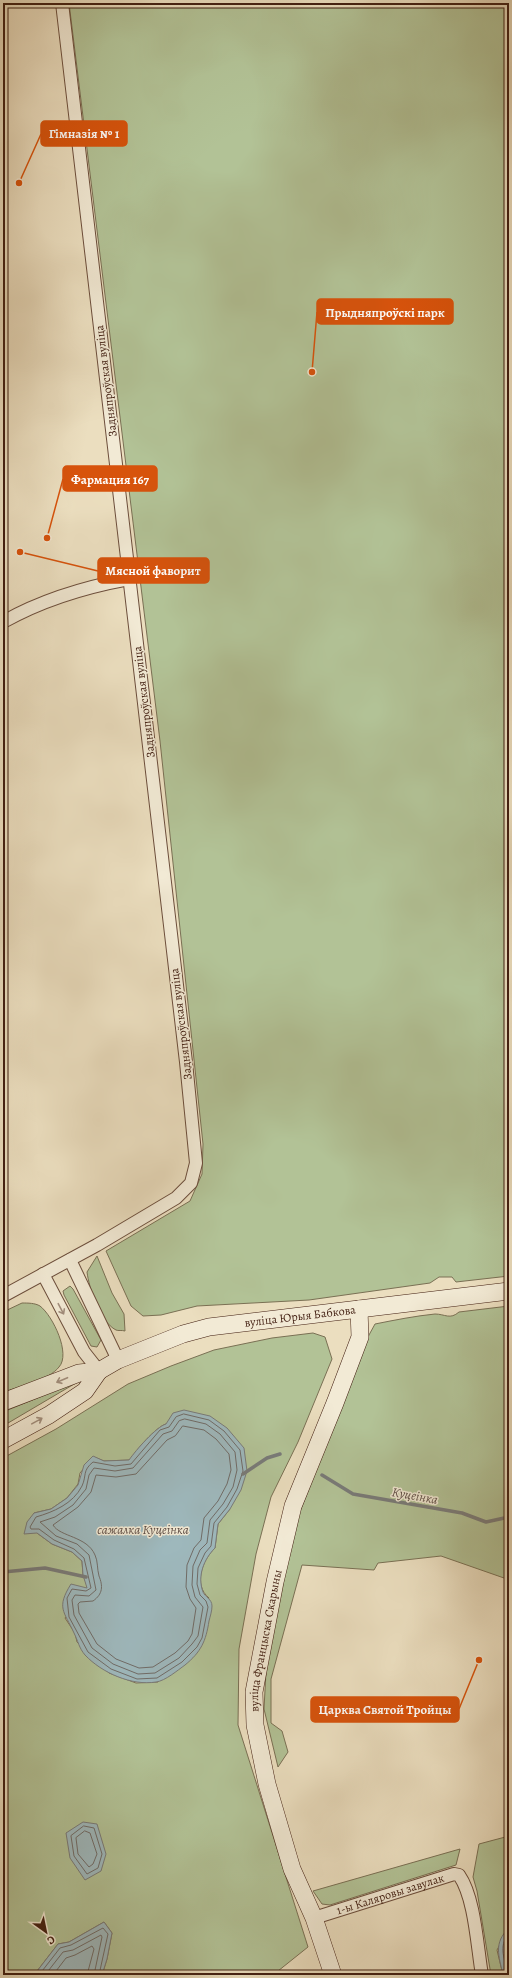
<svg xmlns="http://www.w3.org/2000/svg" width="512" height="1978" viewBox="0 0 512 1978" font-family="Alegreya,serif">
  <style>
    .green { fill: #b2c296; stroke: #7a7054; fill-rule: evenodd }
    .water { fill: #9eb9be; stroke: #797b79 }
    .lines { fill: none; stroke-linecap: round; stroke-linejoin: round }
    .shore { stroke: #706c68; stroke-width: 1 }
    .stream { stroke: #797b79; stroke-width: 3.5 }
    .minor-casing { stroke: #6c4e3c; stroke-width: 14 }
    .secondary-casing { stroke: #411e11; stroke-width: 18 }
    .minor { stroke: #f2ead5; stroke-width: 12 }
    .secondary { stroke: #f2ead5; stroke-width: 17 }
    .oneway { stroke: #a28e7d }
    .labels { text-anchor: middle; stroke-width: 3; stroke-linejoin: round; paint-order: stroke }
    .street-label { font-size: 12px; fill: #411e11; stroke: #f2ead5 }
    .water-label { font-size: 13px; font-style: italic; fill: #5d4c45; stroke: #f2ead5 }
    .leader { fill: none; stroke: #d7530c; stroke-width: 1.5 }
    .callout-dot { fill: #d7530c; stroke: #f2ead5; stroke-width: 1.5 }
    .callout { fill: #d7530c; stroke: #d7530c; stroke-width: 1.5 }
    .callout-label { font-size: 13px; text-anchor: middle; font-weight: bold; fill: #fff }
  </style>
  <rect width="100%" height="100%" fill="#ebdebf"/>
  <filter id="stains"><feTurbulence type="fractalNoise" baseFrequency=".005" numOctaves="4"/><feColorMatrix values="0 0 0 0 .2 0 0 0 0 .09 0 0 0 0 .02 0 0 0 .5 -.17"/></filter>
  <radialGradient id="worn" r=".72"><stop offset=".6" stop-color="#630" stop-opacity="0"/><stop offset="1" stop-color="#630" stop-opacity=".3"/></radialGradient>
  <path class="green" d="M69,3H509V1276L456,1282L452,1277H439L430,1283L309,1300L197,1306L161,1315L143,1316L131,1306L106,1251L190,1201L202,1174L203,1144L160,741Z
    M97,1256L112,1293L124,1314L125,1331C122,1330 118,1331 116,1330C100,1322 89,1288 87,1272Z
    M70,1286L73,1289L101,1340L97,1347L91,1346L64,1295L63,1291Z
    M22,1303C28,1303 35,1303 40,1306C53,1316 71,1354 59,1367C49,1380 19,1387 3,1392V1312Z
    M509,1306V1577L504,1578L441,1556L378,1563L374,1570L302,1565L271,1679V1723L282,1731L288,1752L278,1767L264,1709L267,1653L295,1524L369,1335L375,1324C395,1320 415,1316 435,1314C445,1314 450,1320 459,1312Z
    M313,1333L325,1337L332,1359L298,1442L271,1497L256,1554L239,1649L238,1725L308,1947L273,1975H102L107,1959L112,1933L104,1922L69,1942L58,1944L34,1975H3V1458L56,1429L128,1384L171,1366L214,1350L272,1338ZM166,1424L230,1509L218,1524L215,1548C202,1560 193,1585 209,1598L158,1682L136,1683L109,1673L77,1642L75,1633L65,1618L88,1588L83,1575L82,1561L72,1552L52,1544L37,1533L34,1513L51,1509L67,1498L78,1484L80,1473L94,1457L104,1461L130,1460C136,1450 156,1427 166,1424Z
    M81,1380L3,1426V1412Z
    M509,1836V1928L497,1950L503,1975H491L477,1891L473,1877L479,1844Z
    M460,1849L456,1865L330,1905L322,1904L313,1891Z"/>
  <path class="water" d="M184,1410L210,1416L227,1428L244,1448L247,1471L241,1490L230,1509L218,1524L215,1548C204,1559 197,1576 203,1592C205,1597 212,1599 212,1606C212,1611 210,1617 209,1621C206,1641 201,1652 185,1665C178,1670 165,1681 156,1682C132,1686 102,1673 85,1655C79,1648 78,1641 74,1633C64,1611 56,1608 71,1584L87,1588L83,1575L82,1561L72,1552L52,1544L37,1533L24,1534L27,1522L34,1513L51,1509L67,1498L78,1485L84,1465L93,1456L104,1461L129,1460C136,1450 156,1427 166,1424L173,1413Z
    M83,1822L97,1824L106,1854L101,1871L85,1880L70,1858L66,1833Z
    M104,1922L112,1933L107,1959L102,1975H34L58,1944L69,1942Z
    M509,1928V1975H503C499,1956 493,1943 509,1928Z"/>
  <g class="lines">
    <path class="shore" d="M184,1414L209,1420L224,1431L240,1450L243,1471L237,1489L227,1507L214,1523L211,1546L205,1553L198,1568L197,1584L200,1595L206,1601L208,1607L202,1638L197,1647L182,1662L157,1678L137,1679L111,1669L88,1652L69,1617L67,1598L72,1589L86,1591L91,1588L84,1558L74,1549L54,1540L39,1529H31L30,1527L36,1517C53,1512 73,1504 82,1486C87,1475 82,1471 93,1462L115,1466L131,1464L160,1430L169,1427L176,1417Z
      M185,1419L206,1424L220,1434L235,1452L237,1470L233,1487L223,1504L210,1520L207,1543L200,1550L193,1566L192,1585L195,1597L203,1607L198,1636L192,1644L179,1658L155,1673L138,1674L113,1664L92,1648L74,1615L72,1600L75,1595L89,1596L96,1590L89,1555L77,1544L56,1536L40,1522L55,1517L73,1505L86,1489L89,1475L94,1468L115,1471L133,1468L163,1434L172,1431L179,1421Z
      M183,1426L204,1430L216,1439L229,1454L231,1470L227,1484L218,1501L204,1518L201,1540L194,1548L187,1565L186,1587L190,1599L196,1608L192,1634L188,1641L175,1653L153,1667L139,1668L116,1659L97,1644L79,1613L78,1604L80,1602L93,1601C103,1594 103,1586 99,1576C97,1569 98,1561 95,1555C87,1536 60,1537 53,1525L78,1507L91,1492L96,1475L116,1477L136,1474L167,1440L175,1436Z
      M84,1826L94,1828L102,1854L98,1868L87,1874L74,1856L71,1836Z
      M85,1831L90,1833L97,1854L93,1864L89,1867L78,1854L76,1838Z
      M39,1975L60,1948L71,1945L103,1928L108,1934L99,1975
      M45,1975L63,1952L73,1950L101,1935L102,1937L94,1975
      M53,1975L66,1958L75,1955L92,1946L94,1949L87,1975
      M507,1975C506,1959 497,1947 509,1934"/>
    <path class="stream" d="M243,1474L267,1458L280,1454
      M322,1475L353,1494L462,1513L486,1522L509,1517
      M3,1572L45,1568L86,1577"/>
    <g class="minor-casing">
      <g id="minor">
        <path d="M3,622C42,600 85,587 129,579"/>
        <path d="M70,1260L118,1360"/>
        <path d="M43,1274L84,1352L99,1371"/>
        <path d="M3,1296L97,1245L176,1198L191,1183L196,1163L186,1062L62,3"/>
        <path id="s1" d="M314,1918L454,1874L459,1875C475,1898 477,1946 482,1975"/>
      </g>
    </g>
    <g class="secondary-casing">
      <g id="secondary">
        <path id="s2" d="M3,1402L79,1373L99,1371L118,1360L183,1334L209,1327L509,1291"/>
        <path d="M3,1440L49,1415L85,1391L99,1371"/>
        <path id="s3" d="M333,1975L314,1918L292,1869L267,1784L255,1725L254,1692L275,1582L293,1506L335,1403L360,1337L359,1309"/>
      </g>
    </g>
    <use href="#minor" class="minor"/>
    <use href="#secondary" class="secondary"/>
  </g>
  <defs><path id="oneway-shaft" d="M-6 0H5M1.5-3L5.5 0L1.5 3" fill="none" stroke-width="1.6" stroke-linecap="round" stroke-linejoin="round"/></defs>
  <g class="oneway">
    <use href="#oneway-shaft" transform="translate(61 1309) rotate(62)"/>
    <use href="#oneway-shaft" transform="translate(62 1380) rotate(157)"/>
    <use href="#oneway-shaft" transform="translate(37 1421) rotate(-29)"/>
  </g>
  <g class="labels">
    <g class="street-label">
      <text transform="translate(106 381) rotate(-97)" y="4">Задняпроўская вуліца</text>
      <text transform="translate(144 702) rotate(-97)" y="4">Задняпроўская вуліца</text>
      <text transform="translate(181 1024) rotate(-97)" y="4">Задняпроўская вуліца</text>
      <text dy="4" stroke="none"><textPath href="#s2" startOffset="312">вуліца Юрыя Бабкова</textPath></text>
      <text dy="4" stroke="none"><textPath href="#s3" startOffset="348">вуліца Францыска Скарыны</textPath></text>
      <text dy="4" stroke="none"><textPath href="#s1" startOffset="80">1-ы Каляровы завулак</textPath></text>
    </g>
    <g class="water-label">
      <text transform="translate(415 1495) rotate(10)" y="5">Куцеінка</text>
      <text x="143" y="1534">сажалка Куцеінка</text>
    </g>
  </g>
  <path class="leader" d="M19 183L41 134M312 372L317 312M47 538L63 479M20 552L98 571M479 1660L459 1709"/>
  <g class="callout-dot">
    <circle cx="19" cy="183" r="4"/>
    <circle cx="312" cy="372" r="4"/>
    <circle cx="47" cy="538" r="4"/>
    <circle cx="20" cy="552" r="4"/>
    <circle cx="479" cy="1660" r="4"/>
  </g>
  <g class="callout">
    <rect x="41" y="121" width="86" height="25" rx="4"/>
    <rect x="317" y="299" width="136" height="25" rx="4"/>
    <rect x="63" y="466" width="94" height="25" rx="4"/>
    <rect x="98" y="558" width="111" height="25" rx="4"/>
    <rect x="311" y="1697" width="148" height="25" rx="4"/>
  </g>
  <g class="callout-label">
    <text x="84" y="138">Гімназія № 1</text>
    <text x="385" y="317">Прыдняпроўскі парк</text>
    <text x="110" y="484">Фармация 167</text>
    <text x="153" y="575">Мясной фаворит</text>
    <text x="385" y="1714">Царква Святой Тройцы</text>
  </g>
  <rect width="512" height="1978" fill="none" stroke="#ebdebf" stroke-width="16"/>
  <rect x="4" y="4" width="504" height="1970" fill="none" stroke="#411e11" stroke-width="2"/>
  <rect x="8" y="8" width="496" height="1962" fill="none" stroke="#411e11"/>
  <g transform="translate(46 1932) rotate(147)" stroke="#f2ead5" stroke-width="3" paint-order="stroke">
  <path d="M0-3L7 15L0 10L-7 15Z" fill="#411e11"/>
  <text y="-6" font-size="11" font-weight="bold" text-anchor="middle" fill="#411e11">С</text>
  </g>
  <rect width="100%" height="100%" filter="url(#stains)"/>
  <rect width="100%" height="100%" fill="url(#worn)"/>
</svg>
